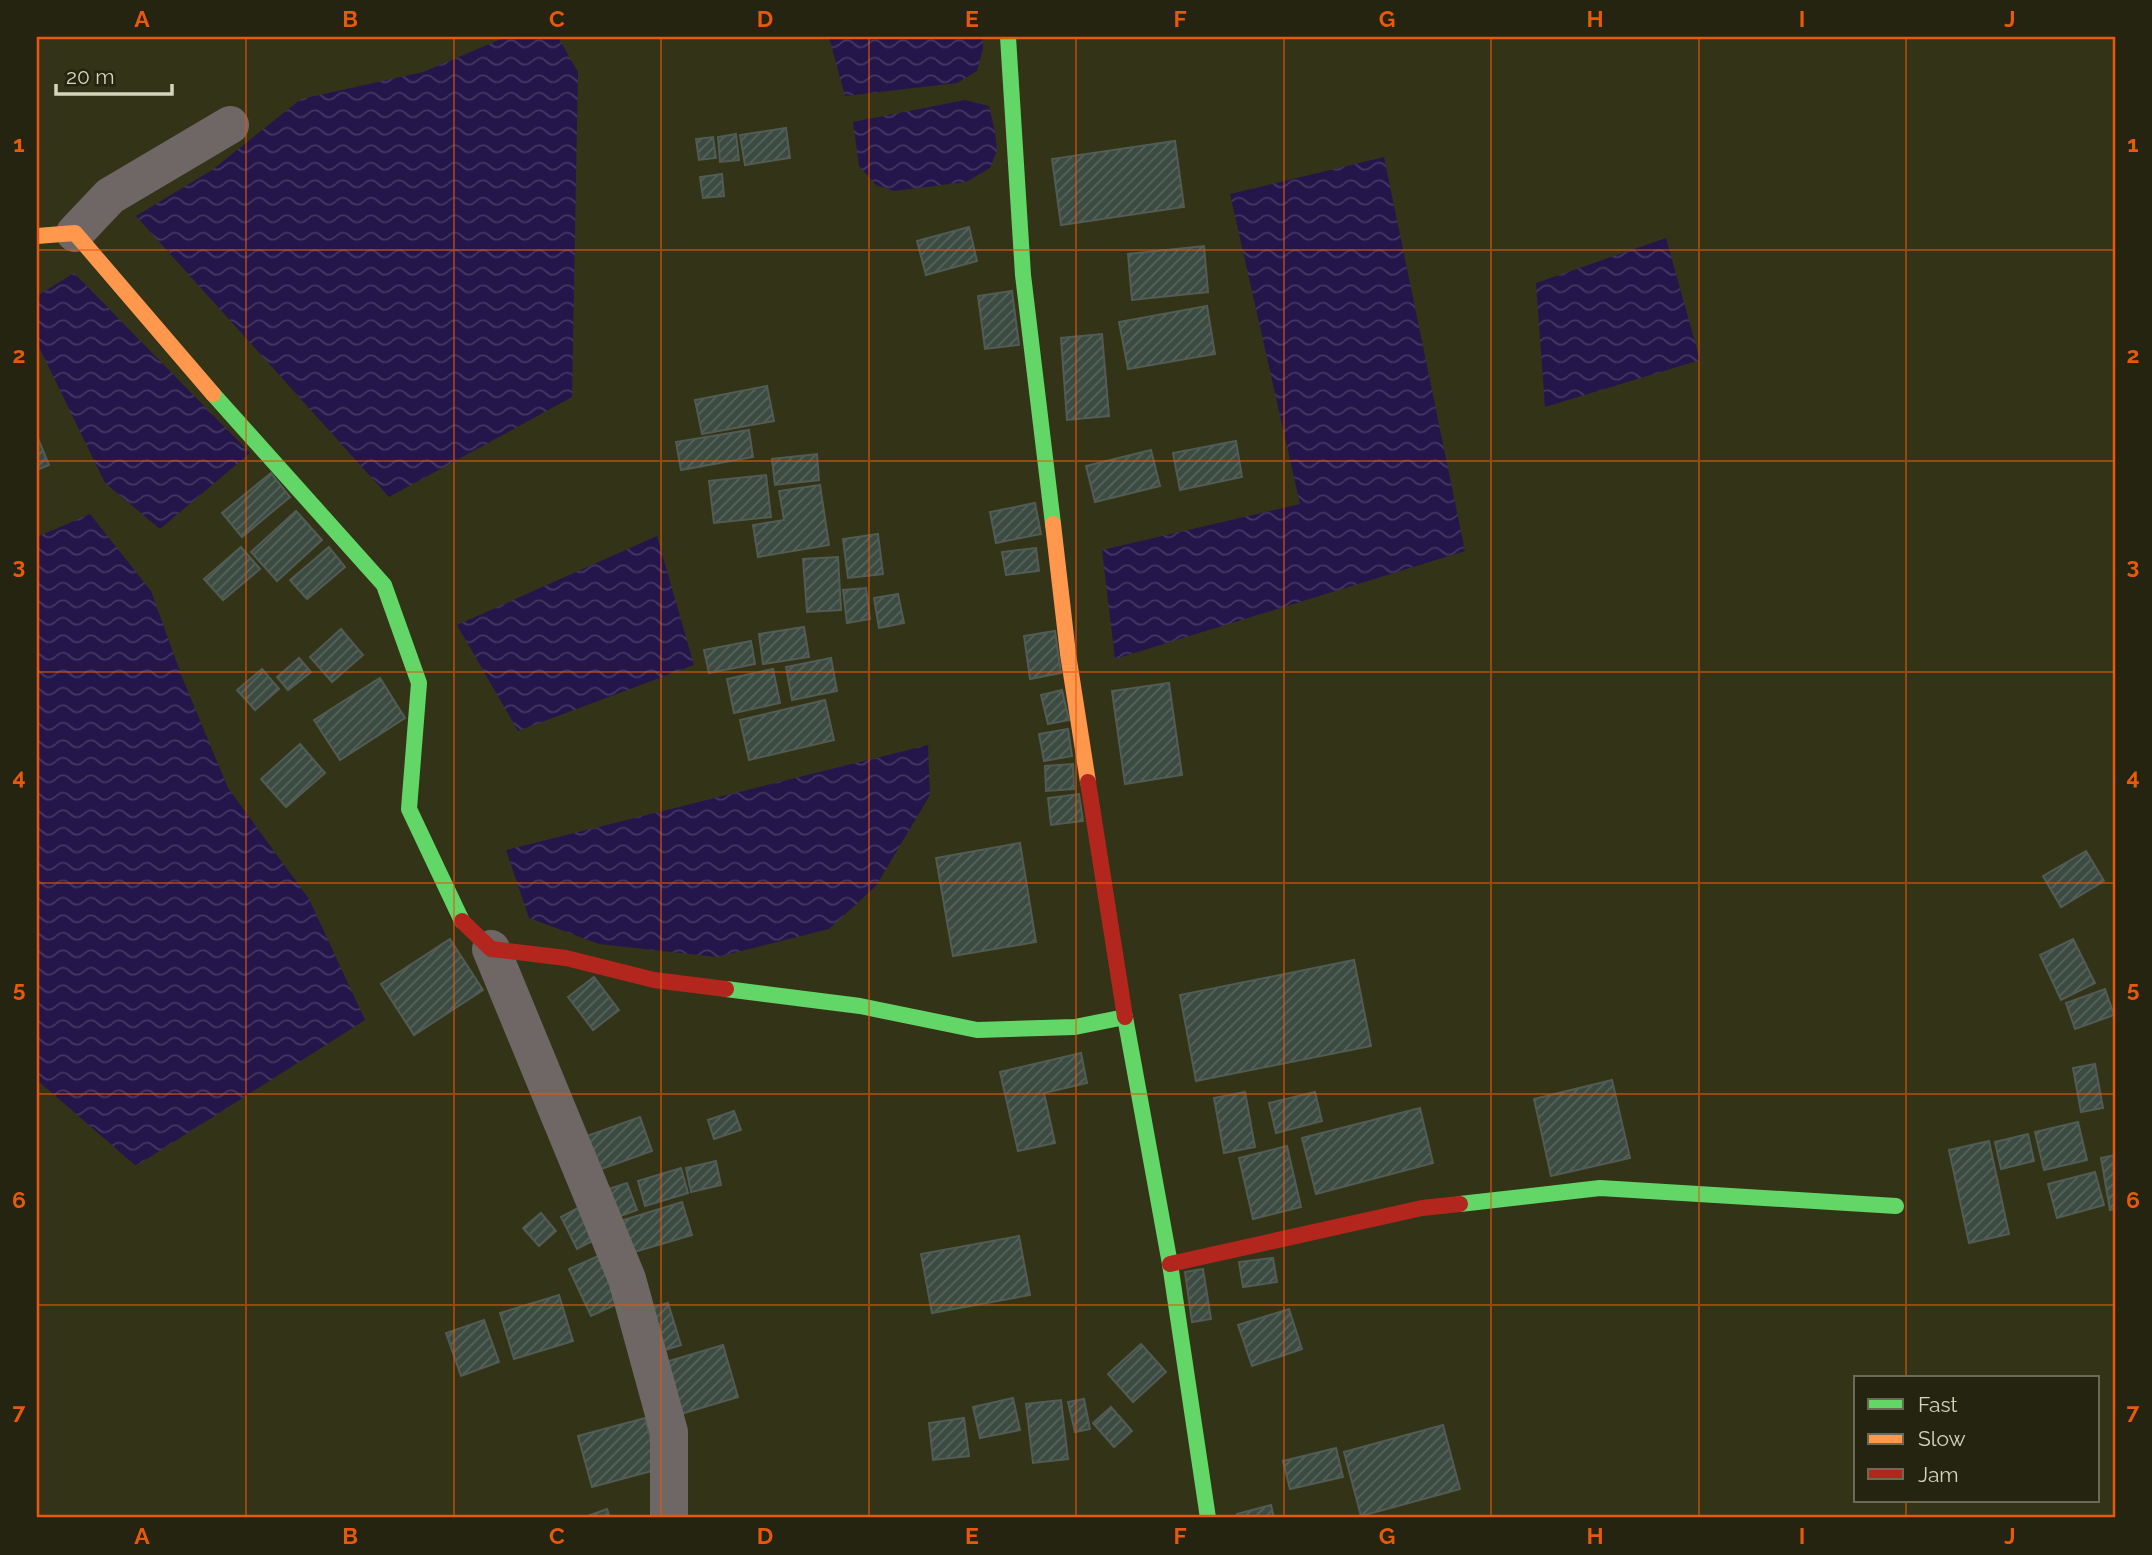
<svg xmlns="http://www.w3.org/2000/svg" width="2152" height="1555" viewBox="0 0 2152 1555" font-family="Raleway,sans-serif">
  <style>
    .water { fill: url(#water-waves) }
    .building { fill: url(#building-hatch); stroke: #515c54; stroke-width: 2 }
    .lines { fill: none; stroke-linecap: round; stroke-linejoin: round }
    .street { stroke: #6e6766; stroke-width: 38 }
    .fast { stroke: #63d668; stroke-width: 16 }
    .slow { stroke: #ff974d; stroke-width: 16 }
    .jam { stroke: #b3261e; stroke-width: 16 }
    .grid { fill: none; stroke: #e8590c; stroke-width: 2; stroke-opacity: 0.55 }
    .neatline { fill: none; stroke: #e8590c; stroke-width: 2.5 }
    .grid-label { font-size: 23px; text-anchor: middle; font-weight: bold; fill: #e8590c }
  </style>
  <defs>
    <pattern id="water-waves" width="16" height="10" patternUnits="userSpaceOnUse" patternTransform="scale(1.75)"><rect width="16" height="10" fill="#24164a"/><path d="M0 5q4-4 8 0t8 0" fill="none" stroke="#433762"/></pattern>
    <pattern id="building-hatch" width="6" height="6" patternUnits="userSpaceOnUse" patternTransform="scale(1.75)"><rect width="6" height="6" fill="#3c4b42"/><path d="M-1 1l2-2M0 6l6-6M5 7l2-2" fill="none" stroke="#57645b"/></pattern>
  </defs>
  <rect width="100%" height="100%" fill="#333317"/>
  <path class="water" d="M506,37H558L578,72L572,397L389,497L136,216L212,170L301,99L423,72Z
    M829,37H982L983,48L977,71L957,83L845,96Z
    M965,100L989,106L995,132L997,151L990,168L966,182L894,191L876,185L859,166L853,122Z
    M1384,157L1465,551L1115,659L1102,550L1300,504L1230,194Z
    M1666,238L1700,360L1545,407L1536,283Z
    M74,273L250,453L160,529L105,483L37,343V296Z
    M90,514L151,591L182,677L228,788L309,899L365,1020L136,1166L37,1080V537Z
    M657,536L694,665L518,731L457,625Z
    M928,745L930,795L876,886L829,929L717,957L599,944L529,918L506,850Z"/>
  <path class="building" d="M786,128L790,158L745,165L740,135Z
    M736,134L739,160L720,162L718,137Z
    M713,137L716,158L699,160L696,139Z
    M1175,141L1184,207L1061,225L1052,159Z
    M722,174L724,196L703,198L700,177Z
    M969,227L977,261L926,275L917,241Z
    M1204,246L1208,292L1132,300L1128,254Z
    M1012,291L1019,345L985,349L978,296Z
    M1207,306L1215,354L1128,369L1119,322Z
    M1102,334L1109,416L1067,420L1061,338Z
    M767,386L774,421L702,434L695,400Z
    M749,430L753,457L681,470L676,442Z
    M37,436L49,465L37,470Z
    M1236,441L1242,477L1180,490L1173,453Z
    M1151,450L1160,486L1095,502L1086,466Z
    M817,454L819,480L775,485L772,459Z
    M271,473L290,497L242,537L222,513Z
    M766,475L771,517L714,523L709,481Z
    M820,485L829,545L758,557L753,525L784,520L779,491Z
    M1035,503L1041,534L996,543L990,512Z
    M296,511L322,540L277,581L251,552Z
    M878,534L883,574L848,578L843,539Z
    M241,547L260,569L223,600L204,579Z
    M329,547L345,567L307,599L290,580Z
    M1036,548L1039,571L1006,575L1002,552Z
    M838,557L841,610L807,612L803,559Z
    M866,588L870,619L847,623L843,590Z
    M898,594L904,623L879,628L874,598Z
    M804,627L809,657L763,664L759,634Z
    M341,629L363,655L332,682L310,657Z
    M1055,631L1061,673L1030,679L1024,636Z
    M751,641L755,664L709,673L704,650Z
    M299,658L311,672L288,690L277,677Z
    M831,658L837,691L792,700L786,667Z
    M262,669L279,689L255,710L237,690Z
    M773,669L780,703L734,713L727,679Z
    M380,678L405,718L340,760L314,720Z
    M1169,683L1182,775L1125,784L1112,691Z
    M1062,690L1069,720L1048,724L1041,695Z
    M825,700L834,740L749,760L740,720Z
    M1068,729L1072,756L1044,761L1039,734Z
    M300,744L325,773L286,807L261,779Z
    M1073,764L1074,789L1046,791L1045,766Z
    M1079,794L1083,821L1051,825L1048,798Z
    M1020,843L1036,942L953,956L936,858Z
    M2086,851L2104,881L2061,907L2043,876Z
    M450,939L483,990L414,1035L381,984Z
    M2073,939L2095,983L2061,1000L2040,955Z
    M1354,960L1371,1046L1196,1081L1180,995Z
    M594,977L619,1010L593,1030L568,997Z
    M2105,989L2114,1015L2075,1029L2066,1003Z
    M1081,1053L1087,1083L1044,1093L1055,1143L1018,1151L1000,1072Z
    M2095,1064L2103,1108L2081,1112L2073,1068Z
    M1612,1080L1630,1158L1551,1176L1534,1099Z
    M1245,1092L1255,1147L1224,1153L1214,1098Z
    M1315,1092L1322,1121L1276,1133L1269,1103Z
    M1420,1108L1433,1163L1316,1194L1302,1138Z
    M734,1111L741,1130L714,1139L708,1120Z
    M640,1117L652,1151L593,1172L581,1138Z
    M2078,1122L2087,1160L2044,1170L2035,1132Z
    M2028,1134L2034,1161L2001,1169L1995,1142Z
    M1989,1141L2009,1234L1969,1243L1949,1150Z
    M1287,1146L1301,1207L1253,1219L1239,1158Z
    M2115,1155V1209L2110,1210L2101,1158Z
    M716,1161L721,1185L691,1192L686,1168Z
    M681,1168L688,1193L645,1206L638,1181Z
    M2095,1172L2104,1205L2057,1218L2048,1184Z
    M627,1183L637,1210L607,1221L597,1193Z
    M589,1202L606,1234L577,1249L561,1217Z
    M682,1202L692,1235L624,1255L614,1223Z
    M541,1213L556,1231L539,1246L523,1228Z
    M1019,1236L1030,1295L932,1313L921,1254Z
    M605,1253L626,1300L591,1316L569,1269Z
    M1273,1258L1277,1282L1243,1287L1239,1262Z
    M1203,1269L1211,1319L1192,1322L1185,1272Z
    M559,1295L573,1341L514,1359L500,1313Z
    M668,1303L681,1345L652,1354L639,1311Z
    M1289,1309L1302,1349L1252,1366L1238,1325Z
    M484,1320L499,1362L461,1376L446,1333Z
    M1141,1344L1166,1372L1133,1402L1108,1374Z
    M723,1345L738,1397L674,1416L659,1364Z
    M1013,1398L1020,1430L980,1438L973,1407Z
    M1084,1399L1090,1429L1075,1432L1068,1402Z
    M1061,1400L1068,1459L1033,1463L1026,1404Z
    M1111,1407L1132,1431L1114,1447L1093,1423Z
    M645,1418L659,1469L592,1487L578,1436Z
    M964,1418L969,1456L933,1460L929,1423Z
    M1443,1425L1460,1489L1361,1516L1344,1452Z
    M1336,1448L1343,1477L1290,1489L1283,1461Z
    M1271,1505L1274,1518H1238L1237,1514Z
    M607,1509L610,1518H582Z"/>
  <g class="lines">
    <path class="street" d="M75,233L110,196L230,125
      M491,949L627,1279L669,1432V1518"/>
    <path class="fast" d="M1008,37L1023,275L1053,524
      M213,394L384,585L419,683L409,809L462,921
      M726,989L860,1006L977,1030L1075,1027L1125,1017
      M1125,1017L1170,1264L1208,1518
      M1460,1204L1600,1188L1896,1206"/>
    <path class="slow" d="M37,236L75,233L213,394
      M1053,524L1068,654L1088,782"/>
    <path class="jam" d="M1088,782L1125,1017
      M462,921L491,949L566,958L654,980L726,989
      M1170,1264L1422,1208L1460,1204"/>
  </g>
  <path class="grid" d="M246,37V1518M454,37V1518M661,37V1518M869,37V1518M1076,37V1518M1284,37V1518M1491,37V1518M1699,37V1518M1906,37V1378M37,250H2115M37,461H2115M37,672H2115M37,883H2115M37,1094H2115M37,1305H2115M1906,1501V1518"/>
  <rect width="2152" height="1555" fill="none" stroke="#242410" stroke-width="77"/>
  <rect x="1854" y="1376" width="245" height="126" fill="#242410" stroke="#6a6b54" stroke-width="2"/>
  <rect x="1868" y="1399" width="35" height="10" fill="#63d668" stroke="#6a6b54" stroke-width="2"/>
  <text x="1918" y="1412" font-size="21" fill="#d4d5bb">Fast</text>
  <rect x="1868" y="1434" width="35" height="10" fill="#ff974d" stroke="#6a6b54" stroke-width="2"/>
  <text x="1918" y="1446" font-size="21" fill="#d4d5bb">Slow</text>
  <rect x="1868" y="1469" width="35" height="10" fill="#b3261e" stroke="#6a6b54" stroke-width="2"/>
  <text x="1918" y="1482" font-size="21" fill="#d4d5bb">Jam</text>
  <path d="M56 84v10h116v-10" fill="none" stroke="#d4d5bb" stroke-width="3.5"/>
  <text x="66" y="84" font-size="21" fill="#d4d5bb" stroke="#242410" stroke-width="5" paint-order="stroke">20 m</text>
  <rect x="38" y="38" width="2076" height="1478" class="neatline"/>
  <g class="grid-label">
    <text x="142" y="27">A</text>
    <text x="350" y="27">B</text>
    <text x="557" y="27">C</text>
    <text x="765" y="27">D</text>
    <text x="972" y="27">E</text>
    <text x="1180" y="27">F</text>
    <text x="1387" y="27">G</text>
    <text x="1595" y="27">H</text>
    <text x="1802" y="27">I</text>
    <text x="2010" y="27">J</text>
    <text x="19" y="152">1</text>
    <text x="2133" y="152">1</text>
    <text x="19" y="363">2</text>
    <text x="2133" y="363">2</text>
    <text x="19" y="574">3</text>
    <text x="2133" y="574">3</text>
    <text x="19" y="785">4</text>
    <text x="2133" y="785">4</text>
    <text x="19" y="997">5</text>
    <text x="2133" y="997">5</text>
    <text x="19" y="1208">6</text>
    <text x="2133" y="1208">6</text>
    <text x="19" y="1419">7</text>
    <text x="2133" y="1419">7</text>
    <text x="142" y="1544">A</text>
    <text x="350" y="1544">B</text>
    <text x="557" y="1544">C</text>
    <text x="765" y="1544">D</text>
    <text x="972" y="1544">E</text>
    <text x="1180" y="1544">F</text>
    <text x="1387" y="1544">G</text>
    <text x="1595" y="1544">H</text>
    <text x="1802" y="1544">I</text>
    <text x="2010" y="1544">J</text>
  </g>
</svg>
